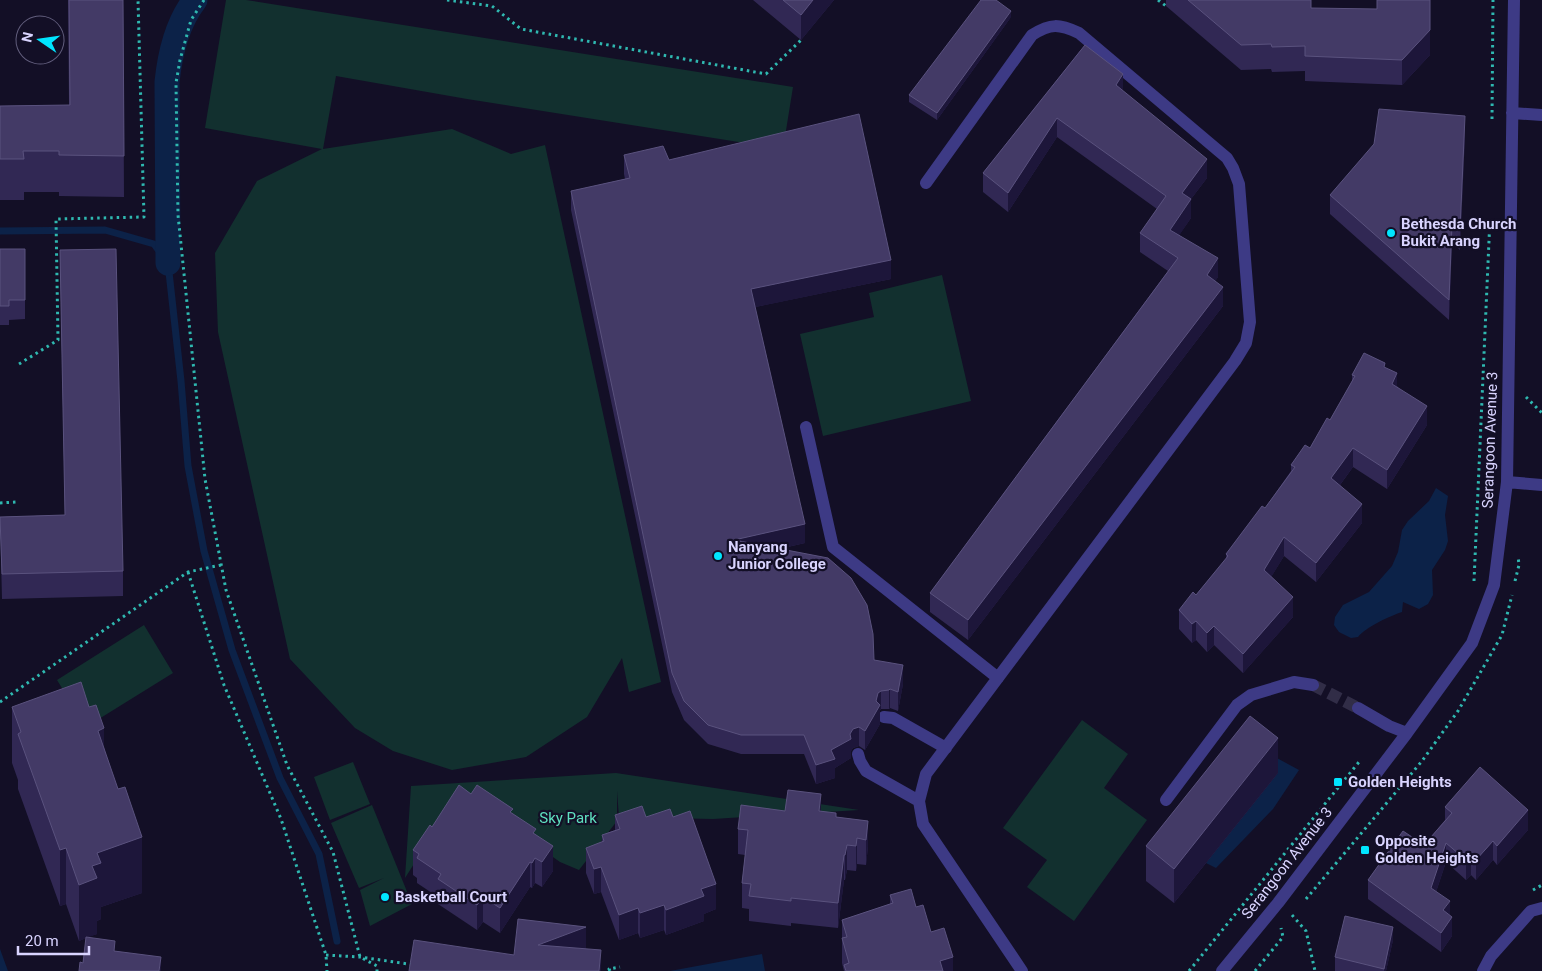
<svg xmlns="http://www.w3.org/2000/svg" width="1542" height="971" viewBox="0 0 1542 971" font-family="Roboto,sans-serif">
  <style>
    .green { fill: #12302f }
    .water { fill: #0c2248 }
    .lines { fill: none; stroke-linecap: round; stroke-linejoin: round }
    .stream { stroke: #0c2248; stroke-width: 7 }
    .canal { stroke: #0c2248; stroke-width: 25 }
    .minor-tunnel { stroke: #312d47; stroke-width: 12; stroke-dasharray: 12 6; stroke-linecap: butt }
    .path { stroke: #2fb8b0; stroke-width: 3; stroke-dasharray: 2.5 4; stroke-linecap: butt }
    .minor { stroke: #3d3a85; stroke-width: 12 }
    .wall { fill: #312854 }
    .shaded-wall { fill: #1d163a }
    .building { fill: #433a66; stroke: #5a527e }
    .poi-dot { fill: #00e5ff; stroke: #130f26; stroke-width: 2 }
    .labels { text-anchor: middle; stroke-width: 4.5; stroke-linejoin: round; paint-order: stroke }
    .poi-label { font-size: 15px; font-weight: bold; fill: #d9d4ff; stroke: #130f26; text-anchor: start }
    .street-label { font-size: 15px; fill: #d9d4ff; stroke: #130f26 }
    .park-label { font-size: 15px; fill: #5fe0c0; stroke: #130f26 }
  </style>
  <rect width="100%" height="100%" fill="#130f26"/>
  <path class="green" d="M226,0H246L793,87L783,149L467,99L336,76L323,149L452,129L511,154L545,145L661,682L629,692L622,658L587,717L526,757L452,770L393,751L355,728L290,659L218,332L215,253L257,181L322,149L205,128Z
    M942,275L971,401L823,436L800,334L874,317L869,293Z
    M144,625L173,673L86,727L57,680Z
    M1082,720L1128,754L1104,788L1147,820L1074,921L1027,887L1047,860L1003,828Z
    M353,762L370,804L330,820L314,777Z
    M616,773L859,810L713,819L619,817L617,791V821L579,870L560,862L495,816L454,801L405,878L411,786Z
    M372,805L412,904L370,926L360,890L384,878L359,888L331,823Z"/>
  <path class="water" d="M1436,488L1448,496L1445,515L1448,541L1445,550L1432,570L1433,595L1428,604L1419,609L1403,602L1402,612C1390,616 1366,627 1358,637L1351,638L1339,632L1334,625L1335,617L1343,605L1369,592L1392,566L1398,552L1402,530L1408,521L1429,501Z
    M1275,757L1299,770L1273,809L1216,868L1206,863Z
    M0,949L8,971H0Z
    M762,954L765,971H670Z"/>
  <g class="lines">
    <path class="stream" d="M0,231L105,230L154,244L168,263L181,381L188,466L204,551L232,650L280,778L319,854L337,941"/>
    <path class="canal" d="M168,263L167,82C170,53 177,23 195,0"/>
    <path class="minor-tunnel" d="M1313,685L1358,708"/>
    <path class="path" d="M204,0L191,20L180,60L176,83L178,215L205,479L226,590L287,765L333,852L360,957L377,966V971
      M447,0L492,6L521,29L766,74L801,40
      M1158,0L1166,6
      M1492,119L1493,0
      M19,364L58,340L56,219L144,217L138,0
      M1526,397L1542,413
      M0,503L16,502
      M188,572L224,685L281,819L326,955L327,971
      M1474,581L1490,218
      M1515,581L1519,565L1518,556
      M0,702L188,572L221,565
      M1533,890L1542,885
      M1306,899L1422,761L1458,711L1502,635L1512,595
      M1292,915L1306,931L1315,971
      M326,955L360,957L415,965
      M610,971L609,969L620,967
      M1189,971L1359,762
      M1255,971L1283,937L1281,928"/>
    <path class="minor" d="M1512,113L1542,115
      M926,183L1032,35C1051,23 1059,24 1079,33L1227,158L1233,168L1239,184L1250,322L1246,343L1235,361L926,774L919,801L923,824L1022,971
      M806,427L833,547L998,678
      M1507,482L1542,485
      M1358,708L1389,726L1407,733
      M884,717L893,718L946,748
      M858,754L860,761L866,771L919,801
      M1166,800L1237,705L1251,695L1294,682L1313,685
      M1222,971L1278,903L1407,733L1472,643L1494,585L1507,482L1514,0
      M1483,971L1491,956L1531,911L1542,908"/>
  </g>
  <path class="wall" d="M68,0H123L124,197L59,196V192H24V200H0V106L69,105Z
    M753,0H834L801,40Z
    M1166,0H1311V8L1430,55L1402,85L1305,81V71L1272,72L1271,69L1241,70L1166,6Z
    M1011,17L937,120L909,102V95Z
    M1085,45L1123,91L1207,178L1191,199V218L1179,235L1218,277L1215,281L1223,306L968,640L930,612V593L1168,271L1140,252V233L1157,209L1057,137L1008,212L983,192V173Z
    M1465,135L1460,250L1452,243L1449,320L1330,214V195Z
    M624,155L669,160L891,279L755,307L805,543L779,549L874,660L903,684L898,711L890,708L889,709H881L880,710V724L865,750L859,746L853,748L851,751V758L835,768V778L816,784L804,754H741L708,744L684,720L672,692L571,210V191L625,179L624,174Z
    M0,249H25V319L9,320V325H0Z
    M60,250L123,571V596L2,599L0,517L65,515Z
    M1385,368L1397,386L1427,425L1387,489L1353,467L1340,485L1362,523L1316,582L1284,556L1271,577L1293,617L1243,673L1214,645L1207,652L1196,640L1192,643L1179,629V610L1196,595L1226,559V554L1265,508L1291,471V465L1310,448L1330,420L1352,382V375Z
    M12,707L104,747L142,893L101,907V919L97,921V934L87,937L115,951L161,971L83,963L86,938L79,941L66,904L60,906L18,789V780L12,763Z
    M1278,773L1174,903L1146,881V846Z
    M471,794L513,814L536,835L553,871L542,887L535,883L532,888L530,887L500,933L483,922L477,930L438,904V897L417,883V878L413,875V850L432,827Z
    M1445,807L1528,830L1497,865L1493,860L1476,880L1471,875L1466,880L1446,862L1436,892L1450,915L1452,936L1441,952L1368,899V880L1424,845L1445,820Z
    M785,811H821L836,817L868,821V846L866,865L857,864L856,871L847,870L845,880H844L838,928L791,923V926L749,921V909L742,908V883L745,855L738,854V829Z
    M615,815L646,817H673L716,909L704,914V921L666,935L664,930L640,938L638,933L619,940L601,892L594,894L586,873V848L602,842V835L615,830Z
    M890,895L916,907L953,971H844L842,963V920L890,904Z
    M1393,940L1386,971H1335V957Z"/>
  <path class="shaded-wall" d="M813,0H834L801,40V15Z
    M1430,0V55L1402,85V60Z
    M1011,11V17L937,120V113Z
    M1123,74V93L1116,85Z
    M1465,116V135L1460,250V230Z
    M1057,118V137L1008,212V193Z
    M1207,159V178L1191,199V218L1170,249V230L1182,193Z
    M1452,224V243L1449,320V300Z
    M1218,258V277L1207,295V275Z
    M891,260V279L751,308V289Z
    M1223,287V306L968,640V620Z
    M1397,373V393L1392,384Z
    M1427,406V425L1387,489V470Z
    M1353,448V467L1331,497V478Z
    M1362,504V523L1316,582V563Z
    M805,524V543L734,559V540Z
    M1284,537V556L1264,589V570Z
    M1293,597V617L1243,673V654Z
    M1196,621V640L1192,643V624Z
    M1214,626V645L1207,652V633Z
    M903,665V684L898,711V692Z
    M890,689V708L889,709V690Z
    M881,691V709L880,710V724L865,750V731L876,701L878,693Z
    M859,727V746L853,748L851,751V758L835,768V778L816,784V765L850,734L853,729Z
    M104,728V784L98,731Z
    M1278,738V773L1174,903V869Z
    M821,794V819L819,811Z
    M1528,810V830L1497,865V846Z
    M868,821V846L866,865V840Z
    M142,837V893L101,907V919L97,921V934L79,941V885L97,853Z
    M857,838V864L856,871V846Z
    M1493,841V860L1476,880V860Z
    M1446,843V862L1431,907V888Z
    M847,845V870L845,880V855Z
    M553,846V871L542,887V862Z
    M66,848V904L60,906V850Z
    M844,855V880L838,928V903Z
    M1471,856V875L1466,880V860Z
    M535,858V883L532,888V863Z
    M530,862V887L500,933V908Z
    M601,867V892L594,894V869Z
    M716,884V909L704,914V921L666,935V910L701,889Z
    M483,897V922L477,930V905Z
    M1450,901V920L1443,910Z
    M664,905V930L640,938V913Z
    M638,908V933L619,940V915Z
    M1452,917V936L1441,952V933Z
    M586,927V952L538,945Z
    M1393,927V940L1386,971H1384Z
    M601,950V971H599Z
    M161,957V971H159Z
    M953,957V971H940V961Z"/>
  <path class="building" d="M69,0H123L124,156L59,155V151H23L24,159H0V106L70,105Z
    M783,0H813L801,15Z
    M981,0H996L1011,11L937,113L909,95Z
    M1188,0H1311V8L1377,9V0H1430V30L1402,60L1305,56V46L1272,47L1271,44L1241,45Z
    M1085,45L1123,74L1116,85L1207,159L1182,193L1191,199L1170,230L1218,258L1207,275L1223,287L968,620L930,593L1178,258L1140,233L1166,196L1057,118L1008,193L983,173Z
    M1379,109L1465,116L1460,230L1452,224L1449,300L1330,195L1374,144Z
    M859,114L891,260L751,289L805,524L734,540L828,558L851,578L867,605L873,634L874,660L903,665L898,692L890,689L889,690L881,691L878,693L876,701L880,705L865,731L859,727L853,729L850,734L851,739L831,750L835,759L816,765L804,735H741L708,725L684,701L672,673L571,191L630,178L624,155L663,146L669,160Z
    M0,249H25V300H9V306H0Z
    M116,249L123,571L2,574L0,517L65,515L60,250Z
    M1364,353L1385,363L1384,367L1397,373L1392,384L1427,406L1387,470L1353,448L1331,478L1362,504L1316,563L1284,537L1264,570L1293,597L1243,654L1214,626L1207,633L1196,621L1192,624L1179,610L1193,592L1196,595L1228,556L1226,554L1262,506L1265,508L1295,467L1291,465L1305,445L1310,448L1327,418L1330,420L1355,376L1352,375Z
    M81,682L89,707L96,705L104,728L98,731L118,789L125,787L142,837L97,853L101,863L92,866L97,878L79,885L66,848L60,850L18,734L21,732L12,707Z
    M1250,716L1278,738L1174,869L1146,846Z
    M1480,767L1528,810L1497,846L1493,841L1476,860L1471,856L1466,860L1446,843L1431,888L1450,901L1443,910L1452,917L1441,933L1368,880L1403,831L1424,845L1452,813L1445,807Z
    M459,785L471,794L477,785L513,809L510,812L536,829L533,833L553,846L542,862L535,858L532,863L530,862L500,908L483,897L477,905L438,879L441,874L417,858L419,854L413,850L430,825L432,827Z
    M788,790L821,794L819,811L836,813V817L868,821L866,840L857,838L856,846L847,845L845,855H844L838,903L791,898V901L749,896L751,884L742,883L748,830L738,829L741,805L785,811Z
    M642,806L646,817L670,809L673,817L690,811L716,884L701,889L704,896L666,910L664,905L640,913L638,908L619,915L601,867L594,869L586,848L604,841L602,835L620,829L615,815Z
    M911,889L916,907L923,905L931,932L944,928L953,957L940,961L943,971H846L844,965L849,963L842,938L847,937L842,920L893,903L890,895Z
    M1345,916L1393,927L1384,969L1335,957Z
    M518,919L586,927L538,945L601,950L599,971H409L414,940L514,955Z
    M86,937L115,941L114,951L161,957L159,971H79L80,962L83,963Z"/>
  <g class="poi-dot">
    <circle cx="1391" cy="233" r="5"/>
    <circle cx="718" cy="556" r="5"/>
    <rect x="1333" y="777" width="10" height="10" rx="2.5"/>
    <rect x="1360" y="845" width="10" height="10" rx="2.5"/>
    <circle cx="385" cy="897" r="5"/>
  </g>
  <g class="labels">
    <g class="poi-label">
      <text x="1401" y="229">Bethesda Church<tspan x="1401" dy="17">Bukit Arang</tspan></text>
      <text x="728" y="552">Nanyang<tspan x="728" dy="17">Junior College</tspan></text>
      <text x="1348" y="787">Golden Heights</text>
      <text x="1375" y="846">Opposite<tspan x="1375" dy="17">Golden Heights</tspan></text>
      <text x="395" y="902">Basketball Court</text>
    </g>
    <g class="street-label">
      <text transform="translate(1490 440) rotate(-88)" y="5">Serangoon Avenue 3</text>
      <text transform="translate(1287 863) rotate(-52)" y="5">Serangoon Avenue 3</text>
    </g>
    <g class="park-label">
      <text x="568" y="823">Sky Park</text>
    </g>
  </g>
  <g transform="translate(40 40) rotate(283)"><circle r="24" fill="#130f26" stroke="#625e7d"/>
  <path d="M0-4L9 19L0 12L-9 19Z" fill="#00e5ff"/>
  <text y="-8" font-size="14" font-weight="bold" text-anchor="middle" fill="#d9d4ff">N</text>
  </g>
  <path d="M18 946v8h71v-8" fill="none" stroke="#d9d4ff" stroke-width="2.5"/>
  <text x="25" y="946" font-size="15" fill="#d9d4ff" stroke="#130f26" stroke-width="4" paint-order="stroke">20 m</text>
</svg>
